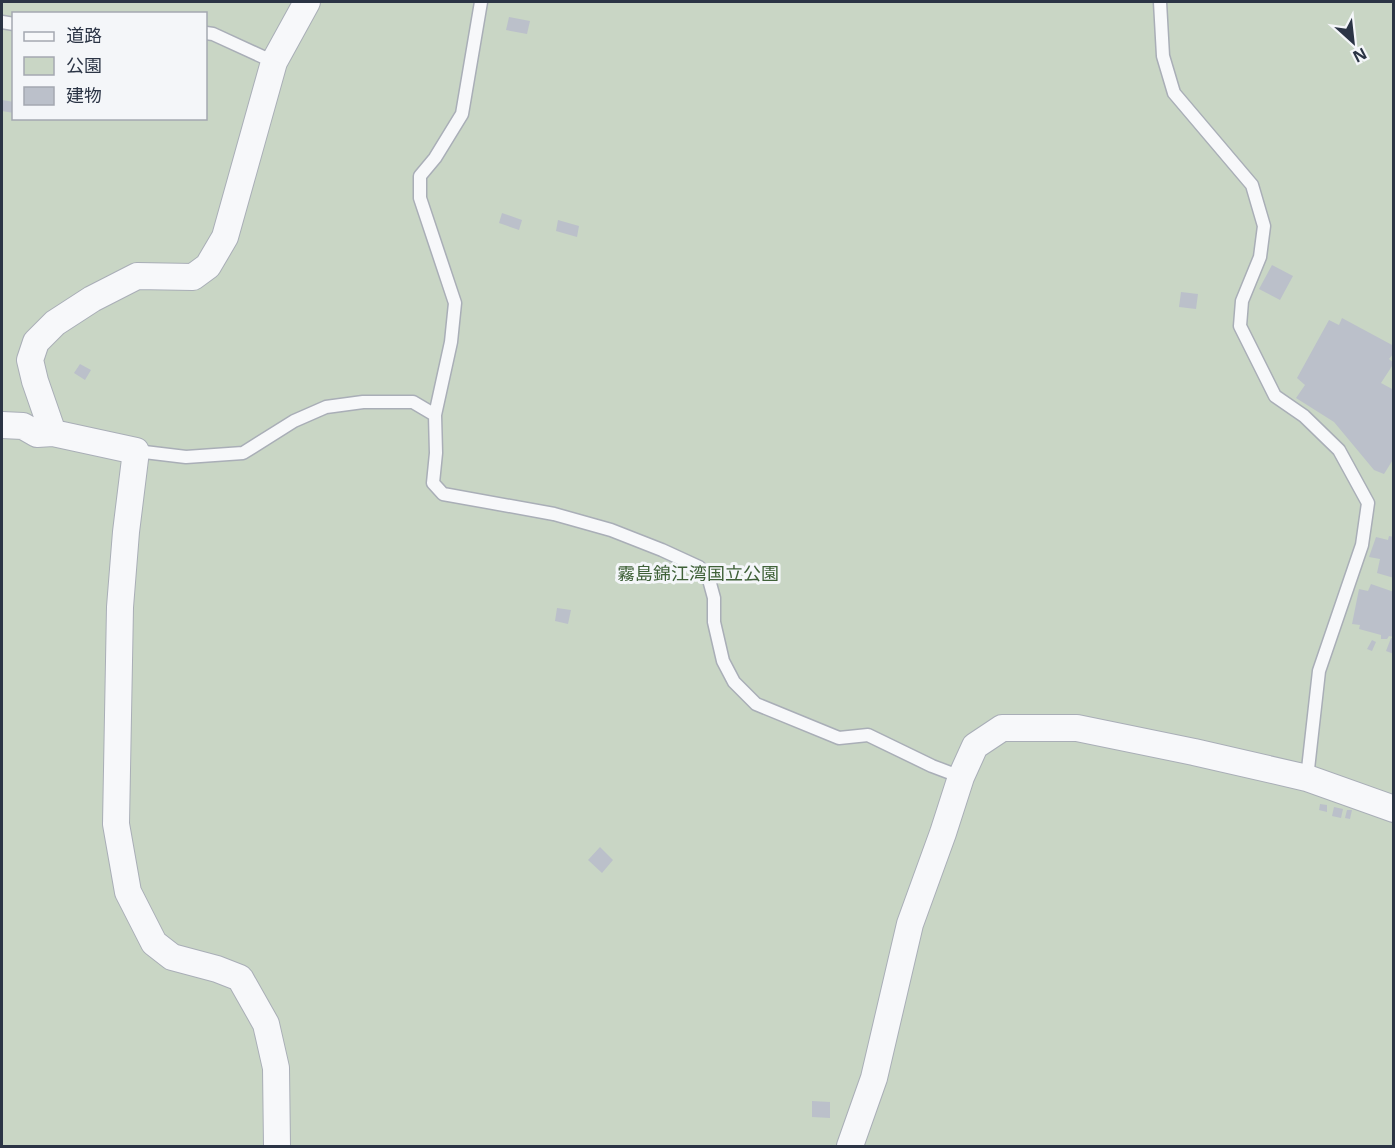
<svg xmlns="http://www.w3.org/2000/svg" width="1395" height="1148" viewBox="0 0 1395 1148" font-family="'Open Sans','Noto Sans JP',sans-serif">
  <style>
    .green { fill: #c9d6c5; fill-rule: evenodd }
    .building { fill: #bbc0ca }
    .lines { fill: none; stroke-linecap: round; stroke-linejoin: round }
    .lane-casing { stroke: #a9aeb7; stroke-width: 15 }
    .street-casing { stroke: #a9aeb7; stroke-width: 28 }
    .lane { stroke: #f7f8fa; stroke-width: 12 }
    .street { stroke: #f7f8fa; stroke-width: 26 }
    .labels { text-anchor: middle; stroke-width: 6; stroke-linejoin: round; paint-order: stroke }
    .park-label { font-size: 18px; fill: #3f6138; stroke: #f4f6f9 }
  </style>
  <rect width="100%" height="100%" fill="#e4e7ec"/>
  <path class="green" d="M2,2H1393V1146H2ZM14,14H206V118H14Z"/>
  <path class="building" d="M509,17L530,21L527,34L506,30Z
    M2,100L14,102V113L2,111Z
    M502,213L522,220L519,230L499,223Z
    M558,220L579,226L577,237L556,231Z
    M1272,265L1293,276L1280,300L1259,289Z
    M1181,292L1198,294L1196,309L1179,307Z
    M1342,318L1394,346V353L1389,359L1394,363L1381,383L1394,390V458L1384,474L1374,470L1334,422L1296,398L1305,385L1297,378L1329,320L1339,325Z
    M80,364L91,370L85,380L74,373Z
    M1389,536L1394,537V578L1377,573L1380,559L1369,557L1376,537L1388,540Z
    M1371,584L1394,592V637L1389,636L1387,639H1381V635L1359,629L1360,625L1352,624L1359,589L1368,591Z
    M557,608L571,610L568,624L555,621Z
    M1391,638L1394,639V654L1386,651Z
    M1372,640L1376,642L1372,651L1367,649Z
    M1320,804L1327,805V812L1319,810Z
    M1334,807L1343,809L1341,818L1332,816Z
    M1347,810H1352L1350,819L1345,818Z
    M600,847L613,860L602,873L588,860Z
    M812,1101L830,1102V1118L812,1117Z"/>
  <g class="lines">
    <g class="lane-casing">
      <path id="lane" d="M481,2L462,114L435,158L420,176V198L455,303L451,342L435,415L436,453L433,483L443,494L554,514L611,530L662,550L699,567L708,576L714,598V622L723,661L734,682L756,704L839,738L868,735L932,766L961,777
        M1160,2L1163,56L1174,93L1252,185L1264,226L1260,257L1242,301L1240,326L1275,396L1304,416L1339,450L1368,503L1362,545L1319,671L1307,778
        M2,22L14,24
        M206,33L213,34L274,62
        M136,451L186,457L243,453L294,421L326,407L363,402H413L435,415"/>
    </g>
    <g class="street-casing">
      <path id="street" d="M2,425L23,426L37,434L53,433L136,451L126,532L120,607L116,824L128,892L154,943L172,957L217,969L240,978L266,1024L276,1068L277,1146
        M53,433L35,381L30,360L36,342L55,323L92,299L137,276L193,277L208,266L225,237L274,62L307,2
        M850,1146L874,1078L910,924L943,833L961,777L975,746L1002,728H1077L1194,752L1307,778L1394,809"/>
    </g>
    <use href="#lane" class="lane"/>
    <use href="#street" class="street"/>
  </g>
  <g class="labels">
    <g class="park-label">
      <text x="698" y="580">霧島錦江湾国立公園</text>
    </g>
  </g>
  <rect width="1395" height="1148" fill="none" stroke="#2b3445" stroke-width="6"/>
  <rect x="12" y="12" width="195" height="108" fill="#f4f6f9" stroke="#a4a8b1" stroke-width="1.5"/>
  <rect x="24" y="32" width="30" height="9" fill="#f7f8fa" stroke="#a4a8b1" stroke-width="1.5"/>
  <text x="66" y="42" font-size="18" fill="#2b3445">道路</text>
  <rect x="24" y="57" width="30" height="18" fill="#c9d6c5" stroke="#a4a8b1" stroke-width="1.5"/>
  <text x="66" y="72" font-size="18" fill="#2b3445">公園</text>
  <rect x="24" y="87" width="30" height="18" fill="#bbc0ca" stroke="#a4a8b1" stroke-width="1.5"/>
  <text x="66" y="102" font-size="18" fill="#2b3445">建物</text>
  <g transform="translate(1353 42) rotate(153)" stroke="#f4f6f9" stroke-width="4.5" paint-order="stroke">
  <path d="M0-4.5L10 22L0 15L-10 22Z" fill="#2b3445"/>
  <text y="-9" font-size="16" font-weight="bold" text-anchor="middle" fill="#2b3445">N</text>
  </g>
</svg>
